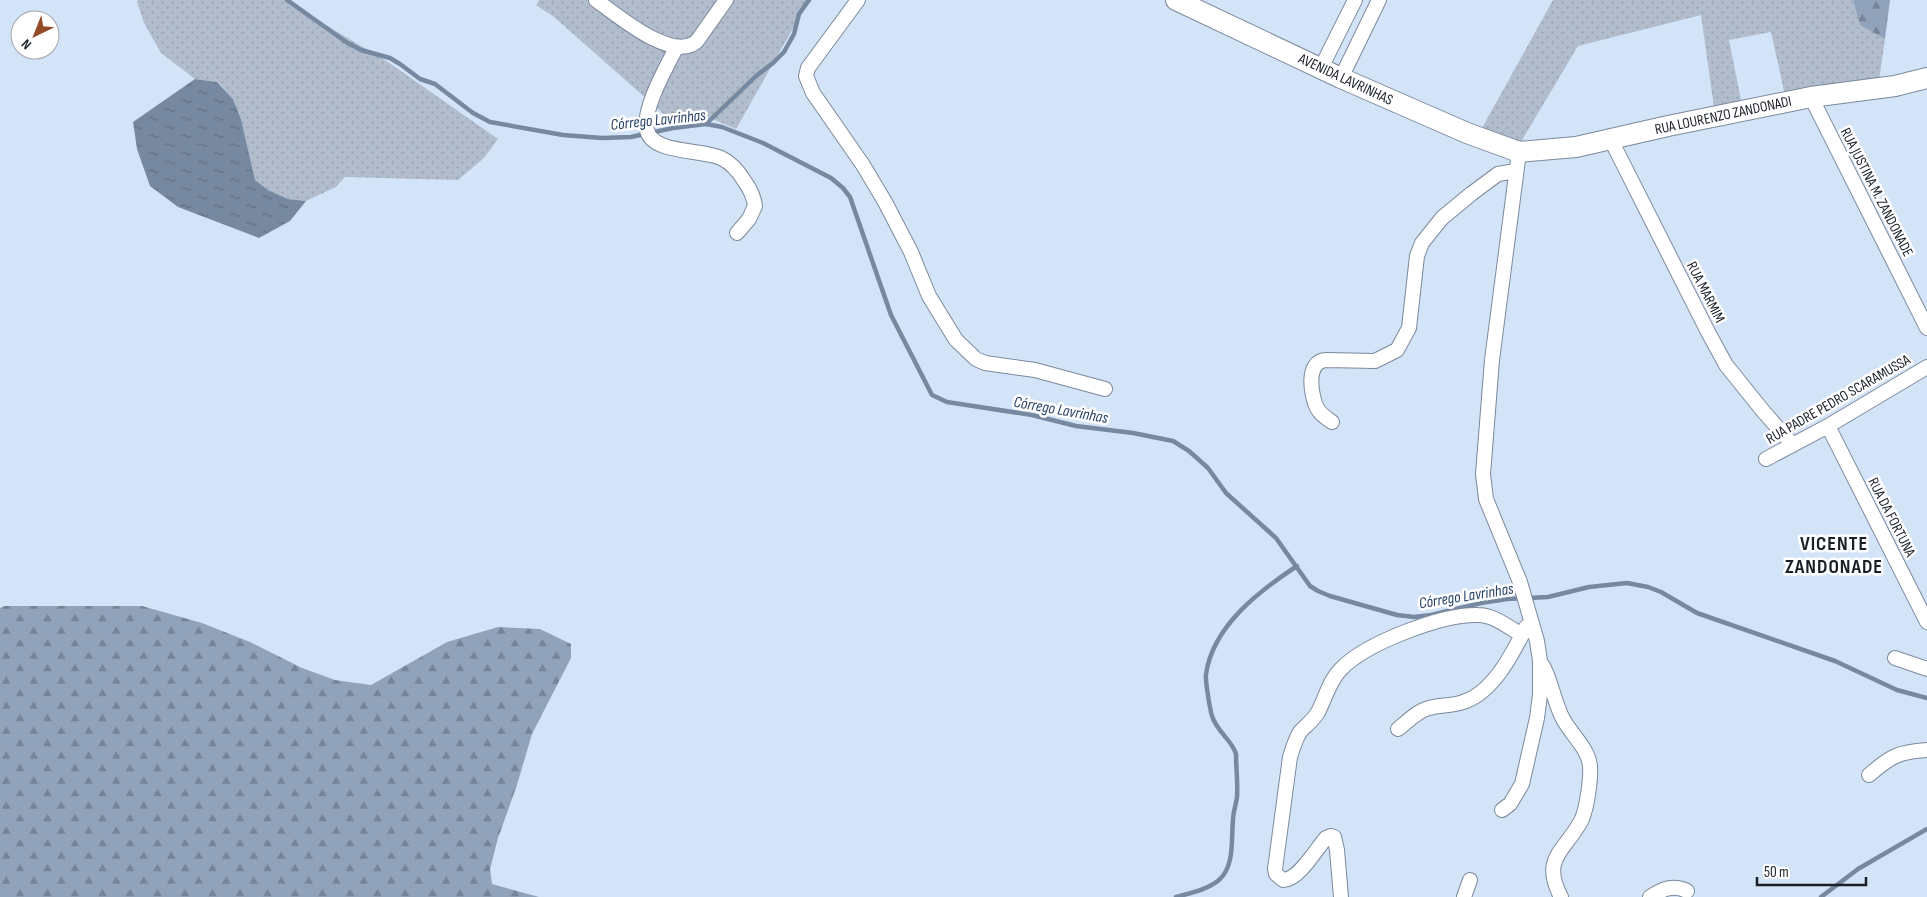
<svg xmlns="http://www.w3.org/2000/svg" width="1927" height="897" viewBox="0 0 1927 897" font-family="'Sofia Sans Condensed',sans-serif">
  <style>
    .grass { fill: url(#grass-dots) }
    .forest { fill: url(#forest-firs) }
    .water { fill: url(#water-ripples) }
    .lines { fill: none; stroke-linecap: round; stroke-linejoin: round }
    .stream { stroke: #7789a0; stroke-width: 4.5 }
    .street-casing { stroke: #7b899c; stroke-width: 16 }
    .secondary-casing { stroke: #7b899c; stroke-width: 22 }
    .street { stroke: #fff; stroke-width: 14 }
    .secondary { stroke: #fff; stroke-width: 20 }
    .labels { text-anchor: middle; stroke-width: 5; stroke-linejoin: round; paint-order: stroke }
    .street-label { font-size: 15px; fill: #1a1f27; stroke: #fff }
    .water-label { font-size: 16px; font-style: italic; fill: #284368; stroke: #fff }
    .district-label { font-size: 20px; font-weight: bold; letter-spacing: 1px; fill: #1a1f27; stroke: #fff }
  </style>
  <defs>
    <pattern id="grass-dots" width="8" height="8" patternUnits="userSpaceOnUse" patternTransform="scale(1.25)"><rect width="8" height="8" fill="#b1bdcd"/><path d="M2 2h.1M6 6h.1" fill="none" stroke="#98a2b0" stroke-width="1.8" stroke-linecap="round"/></pattern>
    <pattern id="forest-firs" width="22" height="20" patternUnits="userSpaceOnUse" patternTransform="scale(1.25)"><rect width="22" height="20" fill="#91a3bb"/><path d="M5 1l3.5 6h-7zM16 11l3.5 6h-7z" fill="#768498"/></pattern>
    <pattern id="water-ripples" width="26" height="14" patternUnits="userSpaceOnUse" patternTransform="scale(1.25)"><rect width="26" height="14" fill="#7789a0"/><path d="M2 4q2-2 4 0t4 0M15 11q2-2 4 0t4 0" fill="none" stroke="#616f82"/></pattern>
  </defs>
  <rect width="100%" height="100%" fill="#d4e4f8"/>
  <path class="grass" d="M138,0H284L388,62L498,139L484,158L458,180L345,177L336,187L306,201L288,199L268,190L255,180L241,119L233,99L218,82L195,79L161,53L144,23L137,2Z
    M539,0H809L736,129L689,109L674,123L554,17L536,5Z
    M1553,0H1853L1854,3L1885,39L1878,88L1786,100L1771,32L1729,40L1743,110L1715,115L1701,15L1578,46L1515,152L1477,137Z"/>
  <path class="forest" d="M1853,0H1890L1885,39L1860,25Z
    M5,606H142L202,623L250,642L302,668L335,680L371,685L447,642L498,627L540,629L571,644V658L532,734L517,785L498,838L490,869L492,884L539,897H0V608Z"/>
  <path class="water" d="M195,79L217,82L233,99L241,119L255,180L268,190L288,199L306,201L290,221L259,238L178,207L150,186L137,149L133,122Z"/>
  <g class="lines">
    <path class="stream" d="M287,0L346,42L361,50L390,58L400,64L420,79L435,84L473,113L490,122L563,135L602,138L631,137L673,128L706,124L722,127L763,143L831,178L843,188L850,197L891,315L932,395L947,402L1032,415L1076,426L1133,433L1173,441L1189,451L1208,468L1226,493L1276,538L1310,586L1318,591L1330,596L1397,615L1414,617L1431,615L1481,603L1507,599L1548,597L1589,587L1627,583L1648,587L1661,592L1697,613L1835,661L1897,690L1927,698
      M706,124L756,76L773,63L784,52L794,34L799,14L809,0
      M1176,897C1190,893 1207,890 1219,880C1235,866 1231,839 1233,820C1233,812 1236,805 1237,797C1238,783 1236,768 1236,754C1232,740 1217,732 1212,716C1210,709 1205,681 1206,674C1213,626 1259,591 1297,566
      M1821,897L1858,869L1927,829"/>
    <g class="street-casing">
      <path id="street" d="M596,0C617,15 673,63 697,41L726,0
        M858,0L808,68L806,76L813,93L863,165L885,202L911,252L929,296L956,340L976,359L985,363L1035,370L1105,389
        M676,48C667,66 642,109 647,130C652,154 702,149 721,158C732,163 739,172 745,182C750,189 754,198 755,206L749,219L737,233
        M1321,68L1355,0
        M1341,78L1379,0
        M1811,97L1927,328
        M1611,140L1708,332L1726,365L1763,411L1793,445
        M1332,422C1326,418 1320,414 1317,408C1311,396 1305,361 1326,360L1375,361L1397,350L1409,328L1417,256L1422,243L1442,218L1471,194L1498,174L1516,171
        M1828,426L1927,622
        M1766,459L1828,426L1927,367
        M1895,658L1927,669
        M1543,666C1552,683 1554,702 1563,719C1571,734 1588,748 1590,766C1591,779 1587,807 1582,819C1566,851 1540,857 1561,897
        M1398,729C1407,722 1417,711 1429,708C1440,705 1452,706 1463,702C1493,693 1513,653 1526,627
        M1869,775C1891,756 1898,752 1927,750
        M1502,810L1510,804L1522,784L1537,718L1540,695V661L1537,641L1520,582L1486,499L1483,474L1492,360L1519,152
        M1341,897L1337,850L1334,837L1331,836L1326,838C1316,849 1299,880 1283,880L1276,874L1275,869L1290,757C1293,748 1295,740 1300,732C1306,725 1314,720 1318,712C1326,697 1329,681 1341,669C1366,643 1442,614 1478,615C1494,615 1508,627 1522,635
        M1464,897L1470,880
        M1650,897C1663,889 1673,884 1687,891"/>
    </g>
    <g class="secondary-casing">
      <path id="secondary" d="M1176,0L1341,78L1467,133L1519,152L1576,147L1668,126L1811,97L1895,86L1927,78"/>
    </g>
    <use href="#street" class="street"/>
    <use href="#secondary" class="secondary"/>
  </g>
  <g class="labels">
    <g class="street-label">
      <text transform="translate(1346 79) rotate(25)" y="5">AVENIDA LAVRINHAS</text>
      <text transform="translate(1723 115) rotate(-12)" y="5">RUA LOURENZO ZANDONADI</text>
      <text transform="translate(1877 192) rotate(63)" y="5">RUA JUSTINA M. ZANDONADE</text>
      <text transform="translate(1706 292) rotate(63)" y="5">RUA MARMIM</text>
      <text transform="translate(1838 399) rotate(-30)" y="5">RUA PADRE PEDRO SCARAMUSSA</text>
      <text transform="translate(1892 517) rotate(63)" y="5">RUA DA FORTUNA</text>
    </g>
    <g class="water-label">
      <text transform="translate(658 119) rotate(-6)" y="6">Córrego Lavrinhas</text>
      <text transform="translate(1061 409) rotate(10)" y="6">Córrego Lavrinhas</text>
      <text transform="translate(1466 595) rotate(-9)" y="6">Córrego Lavrinhas</text>
    </g>
    <g class="district-label">
      <text x="1834" y="550">VICENTE<tspan x="1834" dy="23">ZANDONADE</tspan></text>
    </g>
  </g>
  <g transform="translate(35 35) rotate(223)"><circle r="24" fill="#ffffff" stroke="#a3a5a9"/>
  <path d="M0-4L9 19L0 12L-9 19Z" fill="#924b26"/>
  <text y="-8" font-size="14" font-weight="bold" text-anchor="middle" fill="#1a1f27">N</text>
  </g>
  <path d="M1757 877v8h109v-8" fill="none" stroke="#1a1f27" stroke-width="2.5"/>
  <text x="1764" y="877" font-size="15" fill="#1a1f27" stroke="#ffffff" stroke-width="4" paint-order="stroke">50 m</text>
</svg>
